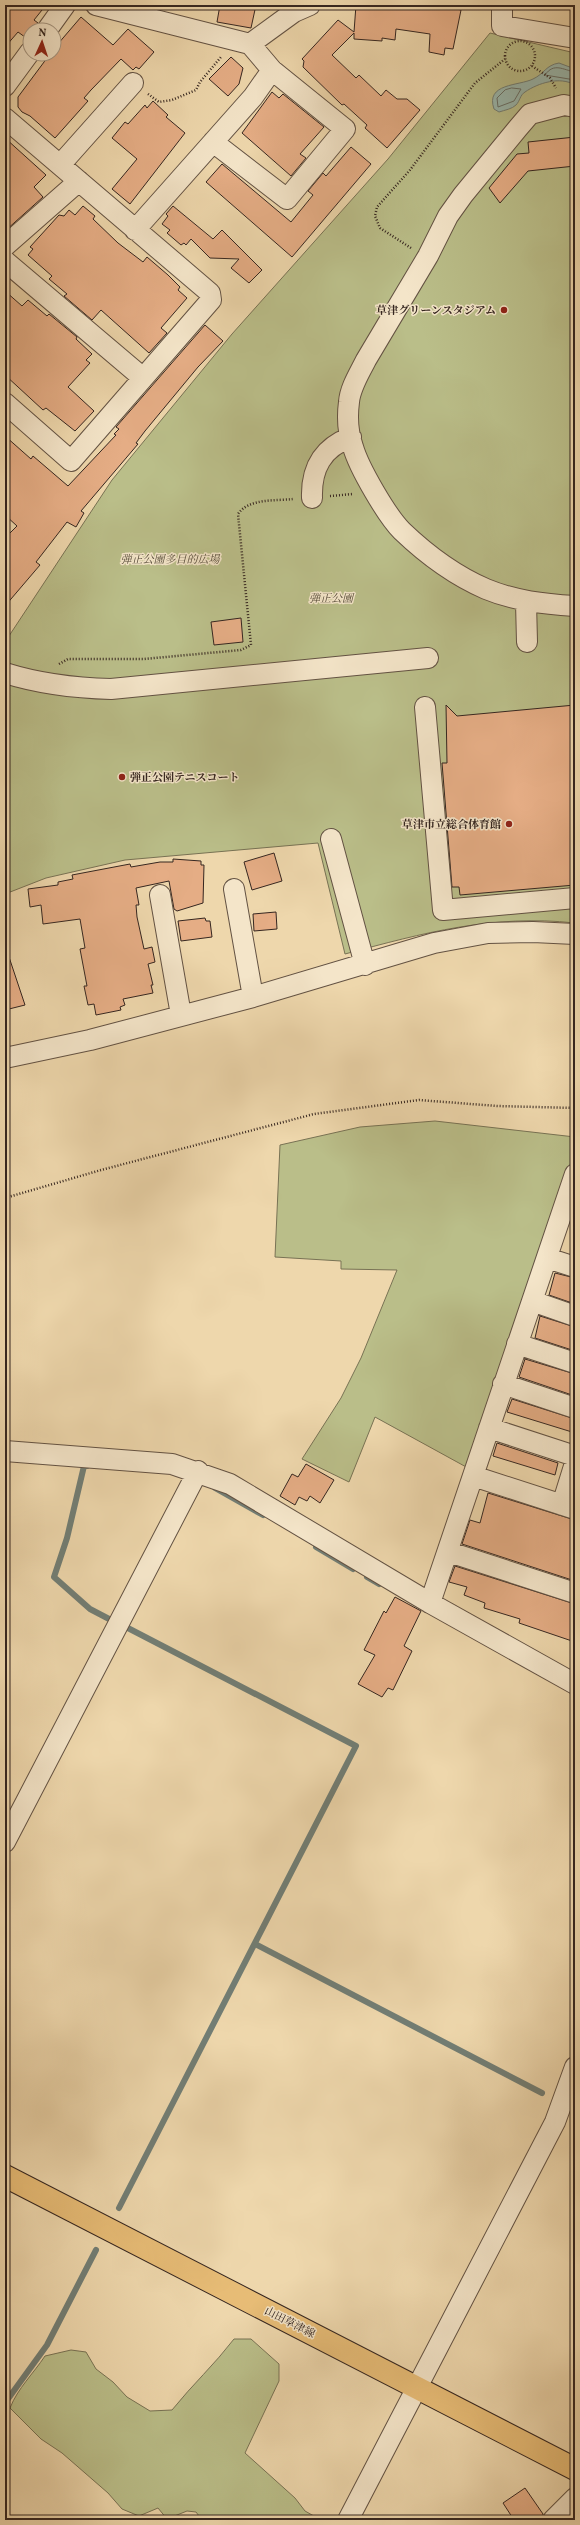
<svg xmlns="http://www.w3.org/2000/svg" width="580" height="2525" viewBox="0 0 580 2525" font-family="Vollkorn,'Noto Serif JP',serif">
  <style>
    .green { fill: #babe89; stroke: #787254 }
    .water { fill: #9ab8ae; stroke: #727e75 }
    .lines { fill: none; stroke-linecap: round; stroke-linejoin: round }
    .shore { stroke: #686f67; stroke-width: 1 }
    .stream { stroke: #727e75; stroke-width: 6 }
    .building { fill: #e5ad85; stroke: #352620 }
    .minor-casing { stroke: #635243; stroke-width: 22 }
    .major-casing { stroke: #352620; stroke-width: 24 }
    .path { stroke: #352620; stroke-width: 2.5; stroke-dasharray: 1 2; stroke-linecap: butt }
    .minor { stroke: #f4e5c9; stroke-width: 20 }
    .major { stroke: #e7bc76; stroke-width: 22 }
    .poi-dot { fill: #8f2418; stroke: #f4e5c9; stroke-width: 1.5 }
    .labels { text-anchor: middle; stroke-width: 3; stroke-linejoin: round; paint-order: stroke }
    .poi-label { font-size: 11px; font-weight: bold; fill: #352620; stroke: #f4e5c9; text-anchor: end }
    .park-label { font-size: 11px; font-style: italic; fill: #564c3a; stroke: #f4e5c9 }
    .street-label { font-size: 11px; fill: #352620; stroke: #f4e5c9 }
  </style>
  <rect width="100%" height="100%" fill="#eed7ac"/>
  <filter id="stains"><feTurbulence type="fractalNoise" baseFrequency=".005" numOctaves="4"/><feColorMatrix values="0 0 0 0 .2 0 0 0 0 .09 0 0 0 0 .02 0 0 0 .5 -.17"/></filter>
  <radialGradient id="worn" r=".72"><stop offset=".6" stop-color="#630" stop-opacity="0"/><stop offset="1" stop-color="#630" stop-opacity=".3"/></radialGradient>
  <path class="green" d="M490,33L575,53V923C493,914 423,933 345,954L318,843L125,860L46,878L5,894V642L112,480L232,334L388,159Z
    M435,1121L575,1137V1155L468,1468L375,1417L349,1482L302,1459L341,1398L361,1358L397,1270L341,1269V1261L275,1257L280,1145L360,1127Z
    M234,2339H251L279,2364V2381L245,2453L295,2498L305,2511L321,2520H202L196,2512L187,2511L167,2519L158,2508L139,2516L122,2509L108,2493L62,2453L41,2439L10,2408C18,2388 33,2374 45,2356L71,2350L86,2352L96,2369L113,2382L127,2397L150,2411L172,2410C192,2385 215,2364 234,2339Z"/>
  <path class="water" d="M559,63L575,69V85C560,76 538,83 525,92C520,95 520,101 516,105C512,109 505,110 499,112L494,109C485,83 519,86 533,79C544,74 546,65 559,63Z"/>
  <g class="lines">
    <path class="shore" d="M575,72C563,70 554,62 545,75L575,80
      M512,88L521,89L514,101L498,107L497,98L505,90Z"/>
    <path class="stream" d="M87,1466H84L67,1538L54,1577L90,1609L111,1620
      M215,1488L263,1515
      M316,1547L353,1569
      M367,1577L379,1584
      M255,1944L542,2093
      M572,2108L575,2110
      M119,2208L356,1746L124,1626
      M5,2403L47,2345L96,2250"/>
  </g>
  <path class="building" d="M5,5H46L34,20L38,23L36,30H30L29,40L18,32L5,47Z
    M220,5H256L251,28L217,22Z
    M356,5L398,7L400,5L435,9V5H440L461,10L453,49L445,48L444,55L429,52L430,34L396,29L395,40L382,38V41L354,39V33L332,55L356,78L359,75L381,96L386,90L397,99H407L420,110L387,148L365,128L367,125L344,104L342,105L303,67L304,61L302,59L338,20L354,32Z
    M81,17L113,45L128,29L154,52L139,69L136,67L133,70L121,59L91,90L84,98L88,101L55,138L30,116L22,112L18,107V97L50,54H54L57,45Z
    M231,57L243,68L239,84L228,96L209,79Z
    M272,92L279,98L283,94L324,127L300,154L306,158L291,176L242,133Z
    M153,101L168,115L166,117L185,133L130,204L112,189L137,159L112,138L125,122L128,124L145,105L147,108Z
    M575,137V166L528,171L500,203L489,188L517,154L529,153L528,142Z
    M5,138L46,175L34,187L43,197L5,231Z
    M351,147L371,164L292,257L206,182L222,164L291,222L313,195L308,191L323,173L326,176Z
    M83,206L95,216L93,219L118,243L143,262L147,257L168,275L180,287L178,290L187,298L161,328L167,333L149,353L101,310L92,320L64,296L67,294L49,279L52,276L28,255L33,249L30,247L59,215L64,216L69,210L75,215Z
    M173,206L213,239L222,230L262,270L249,283L231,268L239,259L210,258L191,239L186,245L184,243L181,245L167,233L170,230L162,224L168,216L166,214Z
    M5,291L22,306L28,300L47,316L49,314L77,337L76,339L92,354L86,360L90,363L68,387L94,411L75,431L46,408L43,410L5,375Z
    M205,325L223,341L198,367L145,431L136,443L138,444L81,511L84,513L76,527L67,522L36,562L40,565L5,606V538L17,526L5,515V436L31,459L33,456L68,486L116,435L114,434L119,429L116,427Z
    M241,618L243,642L214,645L211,622Z
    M446,705L457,716L575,705V885L460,895L459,887H452L442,763H447Z
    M274,853L282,881L252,890L244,862Z
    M173,859L201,861V865H204L203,903L177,911L174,909L169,881L136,888L139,905H136L137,917L144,949L152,947L155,962L148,964L153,985H151L153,993L123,999L125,1005L120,1007L121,1010L96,1015L94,1004L88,1005L84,986H87L80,949L85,948L80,919L43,924L41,905L30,907L28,889L58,885V882L73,879L72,875L130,864L131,867L160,862H173Z
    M276,912L277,929L254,931L253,914Z
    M205,918L206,921H210L212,937L181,941L178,921Z
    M5,954H8L25,1005L5,1010Z
    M555,1273L575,1278V1304L549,1295Z
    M540,1316L575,1327V1351L535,1338Z
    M525,1359L575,1374V1396L519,1377Z
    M512,1399L575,1419L572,1432L507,1412Z
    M497,1443L558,1463L555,1475L493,1456Z
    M306,1464L334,1480L320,1503L310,1496L307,1501L299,1497L295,1505L280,1496L292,1474L298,1477Z
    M488,1493L575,1520V1581L462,1544L470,1520L480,1523Z
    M455,1566L575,1604V1630L572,1641L519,1623L520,1619L484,1608L485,1603L464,1595L467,1587L449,1582Z
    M395,1597L421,1611L404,1646L412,1651L393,1690L388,1688L382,1697L358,1684L375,1655L364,1650L384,1611L386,1613Z
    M525,2488L543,2514L542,2520H514L503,2503Z"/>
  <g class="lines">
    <g class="minor-casing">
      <path id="minor" d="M96,5L250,44L272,70L253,97L135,230
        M502,10V26L575,38
        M47,30L65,5
        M250,44L294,12L310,5
        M5,86L30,52
        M575,107L564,105L530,114L518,128L463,195L448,216L428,256L366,360C359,374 350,388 349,402C347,417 348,433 353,447C359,468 387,516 402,531C426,554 456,576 486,589C515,601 544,604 575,606
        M5,118L210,293L211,300L71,461L5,403
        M213,142L287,199L345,129L272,70
        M60,165L133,83
        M5,246L79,181
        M5,261L143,378
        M312,498C311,468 322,448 351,437
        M526,602L527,642
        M5,673C40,684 73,688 111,689L428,658
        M425,707L443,910L575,898
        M331,839L365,965
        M234,889L253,997
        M160,895L181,1015
        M5,1058L90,1040L253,997L434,943L488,933L533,932L575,934
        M547,1258L575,1267
        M532,1301L575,1316
        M517,1344L575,1363
        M503,1384L575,1408
        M489,1428L575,1456
        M5,1451L172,1464L230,1484L430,1603L575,1684
        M473,1476L575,1509
        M562,1505L575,1463
        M449,1552L575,1593
        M430,1603L575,1174
        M5,1842L198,1471
        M348,2520L555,2122L575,2067
        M553,2520L575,2498"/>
    </g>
    <g class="major-casing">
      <path id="major" d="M5,2176L575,2469"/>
    </g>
    <path class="path" d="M505 56a15 15 0 1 1 30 0a15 15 0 1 1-30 0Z
      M532,66L550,78L556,88
      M148,94L159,102L172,100L196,90L200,82L221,57
      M411,248L380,228L375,216L377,207L410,170L475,83L505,59
      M330,496L353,494
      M59,664L68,659H144L241,650L251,645L238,514C249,498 276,501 293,499
      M5,1198L101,1170L314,1114L419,1100L497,1106L575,1108"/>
    <use href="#minor" class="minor"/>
    <use href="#major" class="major"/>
  </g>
  <g class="poi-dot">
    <circle cx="504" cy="310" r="4"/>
    <circle cx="122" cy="777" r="4"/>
    <circle cx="509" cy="824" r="4"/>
  </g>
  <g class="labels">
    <g class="poi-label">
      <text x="496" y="314">草津グリーンスタジアム</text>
      <text x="130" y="781" text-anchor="start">弾正公園テニスコート</text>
      <text x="501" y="828">草津市立総合体育館</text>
    </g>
    <g class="park-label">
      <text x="170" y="563">弾正公園多目的広場</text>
      <text x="331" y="602">弾正公園</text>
    </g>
    <g class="street-label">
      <text transform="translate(290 2322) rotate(27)" y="4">山田草津線</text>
    </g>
  </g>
  <rect width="580" height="2525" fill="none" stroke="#eed7ac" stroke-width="20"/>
  <rect x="6" y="6" width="568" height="2513" fill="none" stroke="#352620" stroke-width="2"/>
  <rect x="10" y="10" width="560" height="2505" fill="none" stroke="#352620"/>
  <g transform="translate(42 42) rotate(3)"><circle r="19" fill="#f4e5c9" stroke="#a89985"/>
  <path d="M0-3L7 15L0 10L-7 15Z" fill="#8f2418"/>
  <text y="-6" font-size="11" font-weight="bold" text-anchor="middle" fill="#352620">N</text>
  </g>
  <rect width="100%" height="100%" filter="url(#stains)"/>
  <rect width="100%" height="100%" fill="url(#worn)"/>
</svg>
